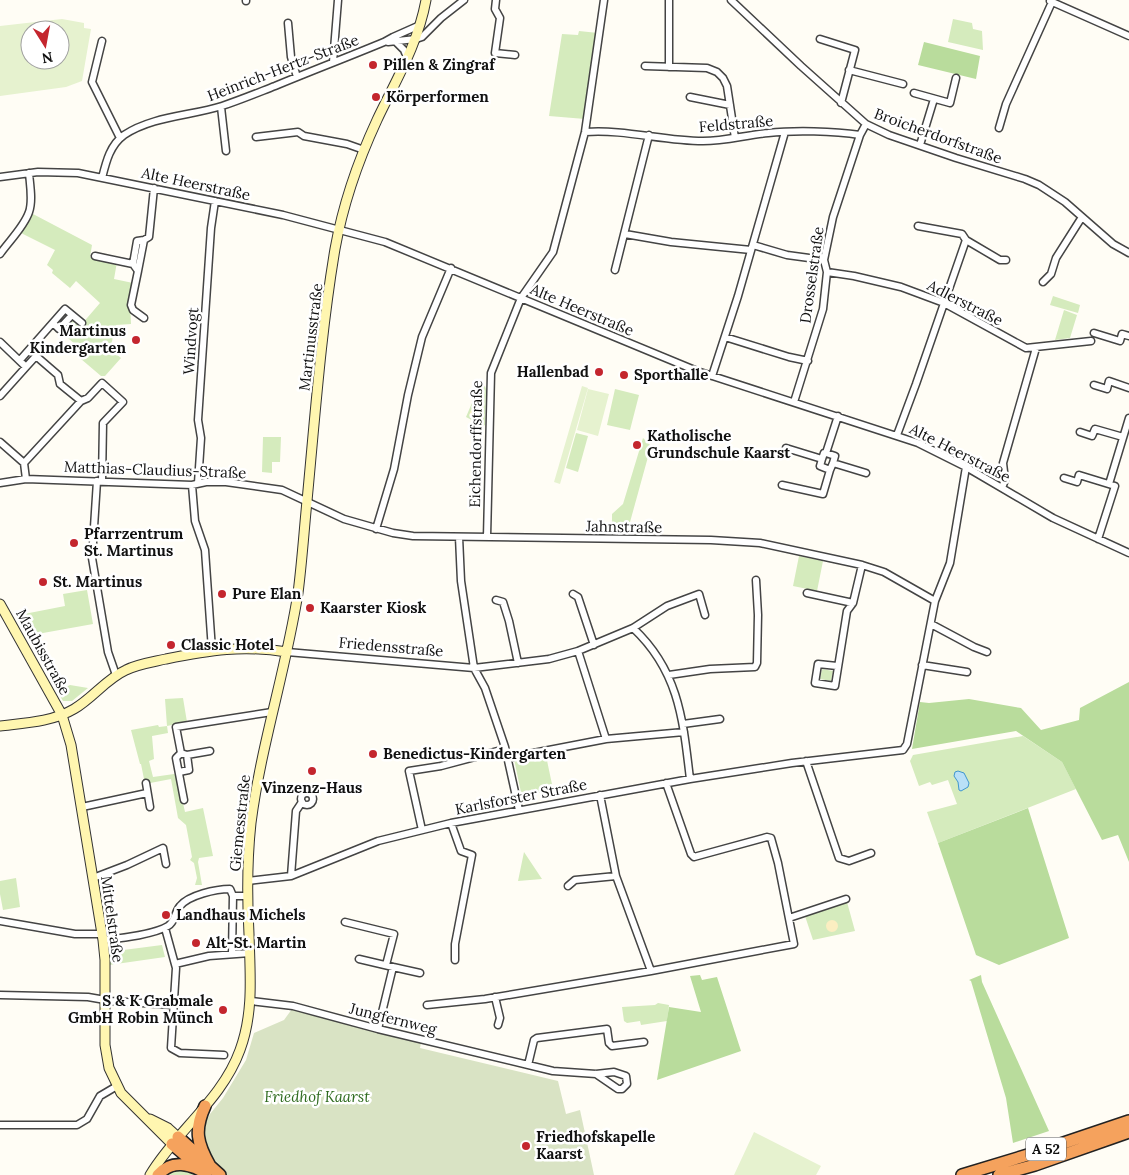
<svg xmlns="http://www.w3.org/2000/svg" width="1129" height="1175" viewBox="0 0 1129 1175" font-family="Lora,serif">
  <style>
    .green { fill: #d5ebbd }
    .forest { fill: #b9dc9c }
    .sand { fill: #fbeec1 }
    .cemetery { fill: #d9e3c4 }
    .pitch { fill: #e6f2cf; fill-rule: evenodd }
    .water { fill: #b9e0f7; stroke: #3f96cf }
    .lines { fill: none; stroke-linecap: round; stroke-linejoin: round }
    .street-casing { stroke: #444; stroke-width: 9 }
    .secondary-casing { stroke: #333; stroke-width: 11 }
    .highway-casing { stroke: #222; stroke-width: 14 }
    .street { stroke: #fff; stroke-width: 6 }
    .secondary { stroke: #fff6b0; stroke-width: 9 }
    .highway { stroke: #f5a25d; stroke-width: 11 }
    .poi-dot { fill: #c4262e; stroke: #fff; stroke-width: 2 }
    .labels { text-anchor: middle; stroke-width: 5; stroke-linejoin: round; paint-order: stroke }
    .shield { fill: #fff; stroke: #585858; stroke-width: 1 }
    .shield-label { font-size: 14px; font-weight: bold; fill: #111 }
    .poi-label { font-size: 15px; font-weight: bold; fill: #111; stroke: #fff; text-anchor: start }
    .street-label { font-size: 15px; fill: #111; stroke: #fff }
    .park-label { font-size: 15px; font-style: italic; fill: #2f6b1f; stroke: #fff }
  </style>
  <rect width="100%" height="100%" fill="#fffdf5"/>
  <path class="green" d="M953,19L972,23L973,29L982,31L983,50L948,42Z
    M579,31L598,33L585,119L549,116L562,34L578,35Z
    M33,214L92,245L90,257L117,262L114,279L133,283L130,301L131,324L116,325L110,349L121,358L105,376H101L81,359L85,353L60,331L72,317L81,325L100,303L76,281L70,288L52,273L53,270L47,265L55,250L21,233Z
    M1053,296L1080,305L1078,313L1050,305Z
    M1064,310L1077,315L1070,338L1055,340Z
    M480,384L485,386L486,389L485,425L483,426L466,417Z
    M615,389L639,395L630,430L607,425Z
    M576,433L588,436L578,472L566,468Z
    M263,437H281L280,462H272V473L262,472Z
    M643,438L651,446L627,533H612V514L623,504Z
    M799,556L823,561L817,591L793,586Z
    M87,590L93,624L43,633L32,640L19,615L65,606L63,594Z
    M822,669L833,671L831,681L820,679Z
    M70,685L88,688L72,701H63L57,691Z
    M183,698L187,722L167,726L168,733L152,736L154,759L149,761L153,777L174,774L177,776L185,812L203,808L213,856L199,858L198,862L202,885H195L197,878L194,863L190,860L192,857L186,825L178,818L171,779L145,784L141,764H140L131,730L158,725L159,727L167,726L165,699Z
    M1023,736L1062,762L1076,789L938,843L927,812L957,804L948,780L932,785L930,782L919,786L910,761L913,755Z
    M545,751L553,789L538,793L532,801H526L522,797L514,759Z
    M524,852L542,879L518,881Z
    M16,878L20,907L3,910L0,894V881Z
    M847,902L855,931L813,940L805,916Z
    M162,945L165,957L109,965L108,952Z
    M658,1003L669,1005L667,1021L641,1025L640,1021L627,1023L624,1021L622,1007L655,1005Z
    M175,1168L202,1175H162Z"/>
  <path class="forest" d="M924,42L980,56L976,79L918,65Z
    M1129,682V862L1118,835L1102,840L1062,762L1016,731L912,749L920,702L929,703L969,699L1021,708L1041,730L1079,720L1080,708Z
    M1028,808L1069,938L999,965L976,955L938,843Z
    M700,975L702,980L717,977L741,1051L657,1080L669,1007L701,1012L690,976Z
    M981,975L982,982L1049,1131L1013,1143L1006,1098L971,981L969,980Z"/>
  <path class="sand" d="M477,397L481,399V416L479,420L469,415Z
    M826 926a6 6 0 1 1 12 0a6 6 0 1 1-12 0Z"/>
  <path class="cemetery" d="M292,1009L421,1043L420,1048L558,1081L566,1114L580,1110L594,1175H226L211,1159L202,1138L204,1126L210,1114L223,1098L246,1060L254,1033L284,1020Z"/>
  <path class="pitch" d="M62,19L84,23V28L91,29L82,81L66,87L0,96V26ZM30,30H60V60H30Z
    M582,386L588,388L560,484L554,482Z
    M588,389L609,394L598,436L577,430Z
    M754,1132L821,1166L816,1175H734Z"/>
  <path class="water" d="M958,771L964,773L969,783L968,787L961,791L959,790L958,782L954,776L955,772Z"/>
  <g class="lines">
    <g class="street-casing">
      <path id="street" d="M496,0L495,9L500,18L495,53L515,55
        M731,0L801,66L866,124L889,135L956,158L1025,179L1039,185L1065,202L1113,244L1129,253
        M246,1V0
        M1050,1L1129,36
        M288,23L291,57L297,77
        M820,39L855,50L841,103
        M102,41L92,82L120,138
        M395,41L404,50L408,60
        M388,42L416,39L422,37L441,18L464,0
        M333,62L338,0
        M645,66L707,68L717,72L723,78L727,86L735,138
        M669,67V0
        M849,70L903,84
        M914,93L950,103L956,78
        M690,97L730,105
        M221,107L226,151
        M999,128L1006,104L1052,2
        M585,132C625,129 663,141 703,141C725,141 746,135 768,133C794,130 834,131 860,135
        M256,137L298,132L304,136L347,144L364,150
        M920,145L934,99
        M0,177L38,172L78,173L283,215L385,242L697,371L918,443L966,467L1053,518L1129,553
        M102,178C106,162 110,145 124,135C153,116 190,116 222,106C240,100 257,93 275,86C311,71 348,57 384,42L393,37L420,25
        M918,226L962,234L966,240L1000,260H1006
        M625,234L671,242L751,250
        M753,245L787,255L824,260
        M0,254C9,241 24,227 29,212C33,201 30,185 29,173
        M95,256L133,264
        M615,270L649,135
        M138,271L144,240
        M827,272L854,276L901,287L944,303L1026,348L1091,341
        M1043,282L1051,274L1056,258L1082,217
        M144,318L133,310L131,305L138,271L133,264L137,241L144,240L149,237L154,188
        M53,323L59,329L72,315
        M1094,333L1120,341L1122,334L1129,336
        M725,337L789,357L808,361
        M0,342L26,367L36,356L58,375L60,384L81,401L88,398L102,383L123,402L103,423L102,481
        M20,360L65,309L82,323
        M712,376L738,296L785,132
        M1094,385L1107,389L1109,381L1129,388
        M0,396L26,367
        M794,402L823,309L827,272L824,260L833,217L860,135L866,124
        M1080,432L1092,436L1095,429L1123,437
        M897,435L916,384L966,240
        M0,442L24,463
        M786,448L822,459L824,453H826L838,416
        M826,453L835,456L833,463
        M830,470L833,463L866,473
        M1064,478L1077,482L1079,475L1115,486L1098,539
        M26,479L24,463L81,401
        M97,481L92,558L108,652L116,675
        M0,483L26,479L192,485L206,482H226L282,490L344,519L393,533L413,536L711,540L760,543L862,565L884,572L935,601
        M198,483L201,438L198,420L211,228L215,201
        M1109,484L1129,418
        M192,485L195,521L205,550L212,650
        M782,485L823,494L830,470L820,466L822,459
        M1002,488L1005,480L1003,463L1036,348
        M376,529L394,469L408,395L422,337L451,268
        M459,537L461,581L474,668L485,688L505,747L519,810
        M487,537L491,373L521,298L553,252L585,132L604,0
        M807,593L853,603
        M573,594L578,597L594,645
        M496,600L503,602L509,621L518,663
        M931,624L974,647L987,652
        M633,628C679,671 683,720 690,779
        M578,651L606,739
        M287,652L474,668L549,659L578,651L633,628L667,606L699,594L705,615
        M922,665L967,672
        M837,666L818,664L815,683L835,686L847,611L853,603L862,565
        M669,675L710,669L755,667L757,663L758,615L756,580
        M683,724L720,719
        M187,755L210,751
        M507,758L606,739L684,732
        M806,761L839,858L849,861L871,853
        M179,772L189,770L187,755L181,753
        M146,783L150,807
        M301 799a6 6 0 1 1 12 0a6 6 0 1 1-12 0Z
        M600,795L616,876L651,971
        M184,800L176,758L181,753L176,727L272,712
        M82,807L147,793
        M451,823L461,851L472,855L455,944V960
        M422,830L409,771L441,766L505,749
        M291,876L296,811L302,802
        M93,878L127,865L163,848L166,864
        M248,881L291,876L378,841L451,823L690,779L792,763L903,750L907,744L935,601L950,563L966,467
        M568,886L575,880L616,876
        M233,896H248
        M789,918L846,899
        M0,921L75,934H102
        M345,922L394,934L386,965
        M165,928L176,968L171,1048L180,1053L224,1055
        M103,940C121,938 153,935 168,926C176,921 174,913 180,906C189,895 216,889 230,889L233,896L232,954
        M359,959L393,967L378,1029
        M175,964L209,956L250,953
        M393,967L420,973
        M0,995L88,997L111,1001L173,1005
        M495,997L500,1018L498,1025
        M251,1001L293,1006L378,1029L553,1071L596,1074L614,1072L626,1076L627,1084L622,1089H618L596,1074
        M427,1005L485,999L651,971L794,944L778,863L771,838L767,837L694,857L691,854L666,783
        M528,1065L534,1040L537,1038L607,1029L609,1043L612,1046L644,1042
        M0,1125H77L87,1119L100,1096L117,1086"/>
    </g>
    <g class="secondary-casing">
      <path id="secondary" d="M0,604L62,715L71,745L103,940L105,960V1045L109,1068L121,1093L172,1144
        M0,726C25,723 52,722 74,709C93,698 106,679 126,670C138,664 153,662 166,659C210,650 243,645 287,652
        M150,1119L168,1128L178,1137
        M150,1175C176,1131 222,1100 240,1050C254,1012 250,974 249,934C247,897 247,860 251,823C261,745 286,670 298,593C302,562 304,531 307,501C315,417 321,332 335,249C343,204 358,161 377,120C396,80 418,44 426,0"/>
    </g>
    <g class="highway-casing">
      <path id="highway" d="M205,1106C194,1130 197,1143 210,1166
        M178,1137L220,1175
        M172,1144L198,1166
        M158,1175C172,1159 190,1164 206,1173
        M962,1175L1031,1154L1129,1121
        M999,1175L1035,1165L1129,1132"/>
    </g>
    <use href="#street" class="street"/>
    <use href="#secondary" class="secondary"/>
    <use href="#highway" class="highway"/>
  </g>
  <g class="poi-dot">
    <circle cx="373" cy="65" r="5"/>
    <circle cx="376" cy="97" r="5"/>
    <circle cx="136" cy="340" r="5"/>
    <circle cx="599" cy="372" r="5"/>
    <circle cx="624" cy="375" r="5"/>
    <circle cx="637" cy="445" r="5"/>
    <circle cx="74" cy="543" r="5"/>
    <circle cx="43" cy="582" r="5"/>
    <circle cx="222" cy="594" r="5"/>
    <circle cx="310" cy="608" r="5"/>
    <circle cx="171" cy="645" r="5"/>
    <circle cx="373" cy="754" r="5"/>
    <circle cx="312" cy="771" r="5"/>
    <circle cx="166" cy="915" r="5"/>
    <circle cx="196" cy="943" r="5"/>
    <circle cx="223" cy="1010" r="5"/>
    <circle cx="526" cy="1146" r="5"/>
  </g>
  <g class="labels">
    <rect class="shield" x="1026" y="1137.5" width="40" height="23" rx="4"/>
    <g class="shield-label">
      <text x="1046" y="1154">A 52</text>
    </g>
    <g class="poi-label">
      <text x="383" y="70">Pillen &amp; Zingraf</text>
      <text x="386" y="102">Körperformen</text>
      <text x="126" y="336" text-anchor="end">Martinus<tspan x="126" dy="17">Kindergarten</tspan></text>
      <text x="589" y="377" text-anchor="end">Hallenbad</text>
      <text x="634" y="380">Sporthalle</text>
      <text x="647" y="441">Katholische<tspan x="647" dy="17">Grundschule Kaarst</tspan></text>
      <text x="84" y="539">Pfarrzentrum<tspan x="84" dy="17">St. Martinus</tspan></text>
      <text x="53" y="587">St. Martinus</text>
      <text x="232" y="599">Pure Elan</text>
      <text x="320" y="613">Kaarster Kiosk</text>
      <text x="181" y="650">Classic Hotel</text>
      <text x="383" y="759">Benedictus-Kindergarten</text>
      <text x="312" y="793" text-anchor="middle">Vinzenz-Haus</text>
      <text x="176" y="920">Landhaus Michels</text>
      <text x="206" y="948">Alt-St. Martin</text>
      <text x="213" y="1006" text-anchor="end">S &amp; K Grabmale<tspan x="213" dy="17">GmbH Robin Münch</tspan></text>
      <text x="536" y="1142">Friedhofskapelle<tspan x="536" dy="17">Kaarst</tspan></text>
    </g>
    <g class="street-label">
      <text transform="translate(283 68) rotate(-21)" y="5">Heinrich-Hertz-Straße</text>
      <text transform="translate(736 124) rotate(-5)" y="5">Feldstraße</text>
      <text transform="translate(938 136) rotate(20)" y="5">Broicherdorfstraße</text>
      <text transform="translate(196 184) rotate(12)" y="5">Alte Heerstraße</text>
      <text transform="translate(812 275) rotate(-82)" y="5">Drosselstraße</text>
      <text transform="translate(965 303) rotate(27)" y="5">Adlerstraße</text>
      <text transform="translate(582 310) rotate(23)" y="5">Alte Heerstraße</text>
      <text transform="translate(311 337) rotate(-83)" y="5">Martinusstraße</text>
      <text transform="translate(191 341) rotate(-86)" y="5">Windvogt</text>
      <text transform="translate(476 444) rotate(-89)" y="5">Eichendorffstraße</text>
      <text transform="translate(960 453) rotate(27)" y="5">Alte Heerstraße</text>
      <text transform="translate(155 470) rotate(2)" y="5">Matthias-Claudius-Straße</text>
      <text transform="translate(624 527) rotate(1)" y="5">Jahnstraße</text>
      <text transform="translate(391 647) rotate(5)" y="5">Friedensstraße</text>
      <text transform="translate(43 652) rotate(61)" y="5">Maubisstraße</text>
      <text transform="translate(521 797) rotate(-11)" y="5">Karlsforster Straße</text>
      <text transform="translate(240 823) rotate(-84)" y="5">Giemesstraße</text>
      <text transform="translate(112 919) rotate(82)" y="5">Mittelstraße</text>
      <text transform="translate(393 1019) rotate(14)" y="5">Jungfernweg</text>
    </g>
    <g class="park-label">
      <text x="317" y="1102">Friedhof Kaarst</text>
    </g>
  </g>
  <g transform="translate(45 45) rotate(169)"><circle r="24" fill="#ffffff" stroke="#a0a0a0"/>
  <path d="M0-4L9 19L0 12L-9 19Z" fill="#c4262e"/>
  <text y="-8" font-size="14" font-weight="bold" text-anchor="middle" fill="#111111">N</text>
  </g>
</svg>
